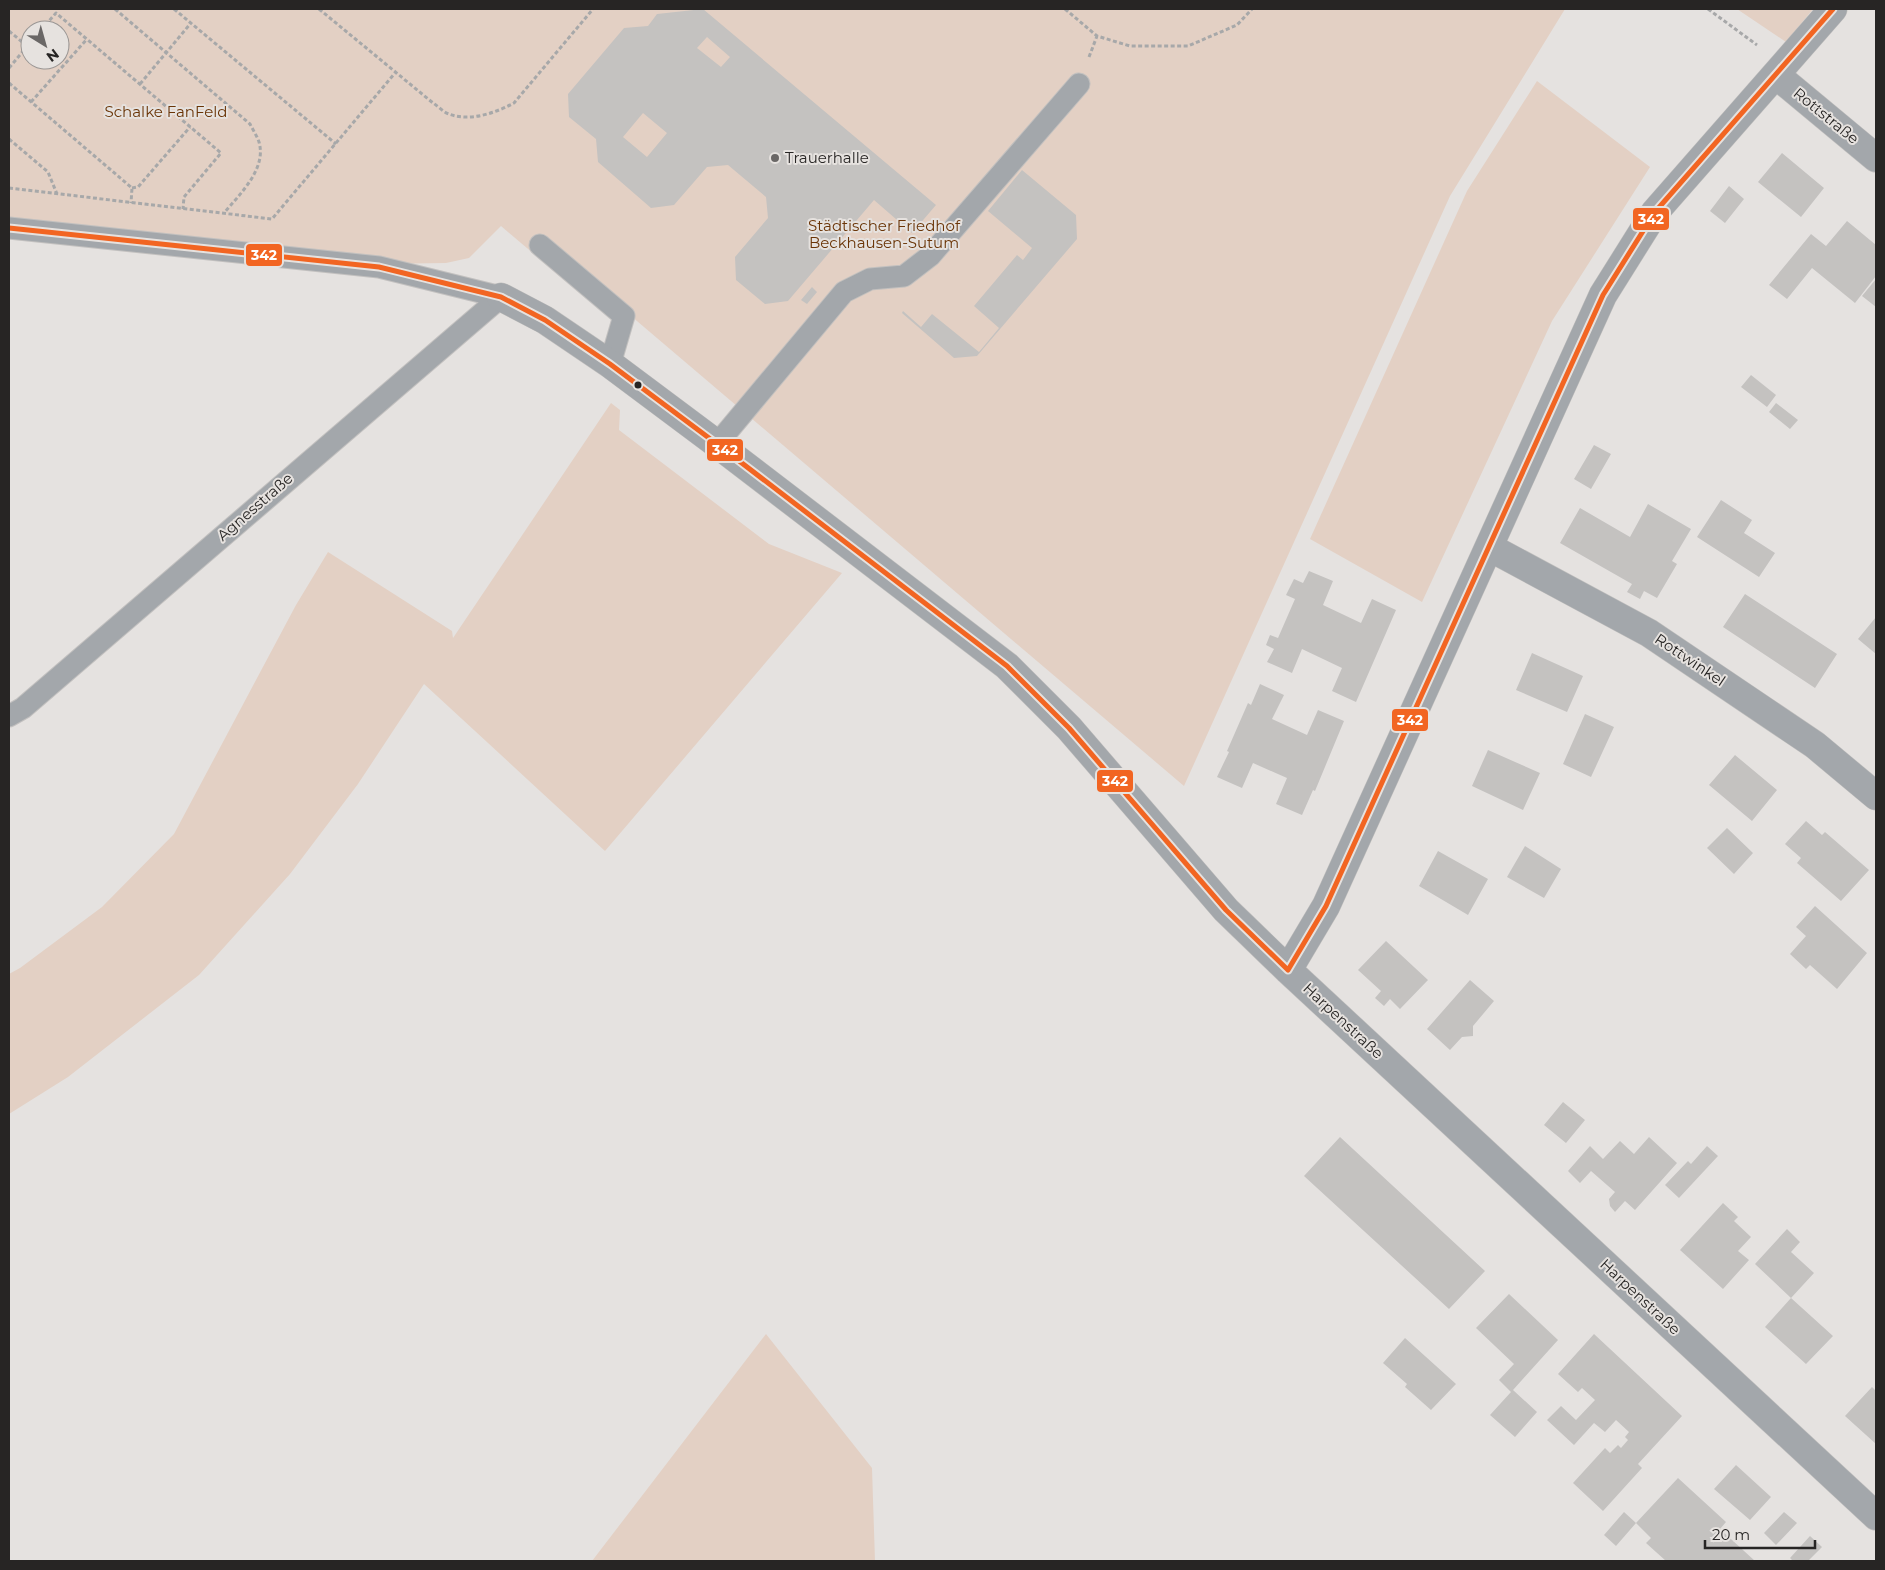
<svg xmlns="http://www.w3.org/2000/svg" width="1885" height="1570" viewBox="0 0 1885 1570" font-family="Montserrat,sans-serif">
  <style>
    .green { fill: #e3d0c4; fill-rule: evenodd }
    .building { fill: #c4c2c0; fill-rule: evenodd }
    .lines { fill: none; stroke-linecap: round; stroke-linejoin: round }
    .service-casing { stroke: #c2c0bf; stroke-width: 23 }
    .minor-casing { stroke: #c2c0bf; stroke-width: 29 }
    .path { stroke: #a7a8a9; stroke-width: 3; stroke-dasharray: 4 2.5; stroke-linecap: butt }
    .service { stroke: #a3a7ab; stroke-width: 21 }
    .minor { stroke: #a3a7ab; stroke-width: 28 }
    .bus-1-casing { stroke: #e6e2df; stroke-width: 9 }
    .bus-1 { stroke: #f26522; stroke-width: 5 }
    .poi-dot { fill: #6a6766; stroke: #e6e2df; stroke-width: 2 }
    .bus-dot { fill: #272524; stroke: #e6e2df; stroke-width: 2 }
    .labels { text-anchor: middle; stroke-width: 4; stroke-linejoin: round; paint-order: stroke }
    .park-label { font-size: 15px; fill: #6a3406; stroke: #e6e2df }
    .street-label { font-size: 15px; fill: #272524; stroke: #e6e2df }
    .poi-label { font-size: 15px; fill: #272524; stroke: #e6e2df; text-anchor: start }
    .line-badge { stroke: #e6e2df; stroke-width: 2 }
    .badge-label { font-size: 14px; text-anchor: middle; font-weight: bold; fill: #fff }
  </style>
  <rect width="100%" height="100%" fill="#e5e2e0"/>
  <path class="green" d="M9,9H1565L1450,196L1184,786L544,242L534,254L501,226L469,258L446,263L383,264L9,225ZM30,30H60V60H30Z
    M1737,9H1813L1786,42Z
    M1537,81L1650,167L1552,321L1422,602L1310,539L1467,191Z
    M611,403L620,410L619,430L769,544L842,573L605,851L424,684L358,784L290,874L199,975L68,1077L9,1114V974L20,968L102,907L174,834L296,605L328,552L452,631L453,638Z
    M766,1334L872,1468L875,1561H592Z"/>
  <path class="building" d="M703,9L936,205L912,233L874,200L788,301L765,304L736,280L735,257L768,218L766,197L728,165L707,167L674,205L651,208L598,162L596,139L569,117L568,94L624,28L648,26L657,14ZM707,37L730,57L721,67L697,48ZM643,113L667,133L647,157L623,137Z
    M1782,153L1824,188L1801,217L1758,182Z
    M1022,170L1076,215L1077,239L977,356L954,358L902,313L903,311L921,327L932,314L979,352L999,328L974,306L1017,255L1023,260L1032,248L988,211Z
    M1729,186L1744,199L1725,223L1710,211Z
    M1847,221L1876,245V276L1855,303L1812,268L1787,299L1769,285L1811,234L1826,246Z
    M1876,279V307L1862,296Z
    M812,287L817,292L807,304L801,300Z
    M1751,375L1776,395L1767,407L1741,387Z
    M1776,403L1798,420L1790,429L1769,412Z
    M1594,445L1611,454L1591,489L1574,479Z
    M1721,500L1752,520L1744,533L1775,553L1759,577L1697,537Z
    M1648,504L1691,529L1672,561L1677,564L1657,598L1644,591L1640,599L1627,592L1632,584L1560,543L1580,508L1630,537Z
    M1309,571L1333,581L1323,605L1361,623L1372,599L1396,610L1356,702L1332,691L1342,668L1302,649L1292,673L1267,662L1274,649L1266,645L1270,635L1278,638L1295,599L1286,595L1294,579L1303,583Z
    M1745,594L1837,654L1815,688L1723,627Z
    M1876,617V654L1858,639Z
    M1532,653L1583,676L1567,712L1516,690Z
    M1260,684L1284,695L1272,719L1307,735L1318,710L1344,721L1315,791L1313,790L1302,815L1276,804L1287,778L1253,763L1242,788L1217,777L1229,752L1227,751L1248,703L1251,705Z
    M1585,714L1614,727L1591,777L1563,764Z
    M1488,750L1540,773L1523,810L1472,786Z
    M1735,755L1777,790L1752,821L1709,785Z
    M1806,821L1822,835L1825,832L1869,870L1841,901L1797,863L1801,858L1785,844Z
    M1727,828L1753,853L1734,874L1707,848Z
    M1525,846L1561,869L1544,898L1507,877Z
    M1438,851L1488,879L1468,915L1419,886Z
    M1815,906L1867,953L1837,989L1810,965L1806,969L1790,954L1806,936L1796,927Z
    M1386,941L1428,980L1400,1009L1390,999L1384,1006L1375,998L1381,991L1358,970Z
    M1470,980L1494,1001L1473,1026V1036L1462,1037L1450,1050L1427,1029Z
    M1563,1102L1585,1120L1566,1143L1544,1125Z
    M1340,1137L1485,1271L1449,1309L1304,1176Z
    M1649,1137L1677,1163L1635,1210L1625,1201L1615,1212L1610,1206L1609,1199L1615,1192L1591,1171L1580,1183L1568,1171L1590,1146L1603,1159L1620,1141L1634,1154Z
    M1707,1146L1718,1156L1679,1198L1665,1185L1688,1161L1691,1164Z
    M1723,1203L1738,1217L1734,1221L1751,1237L1738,1251L1749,1260L1723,1289L1680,1250Z
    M1787,1229L1800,1242L1791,1252L1814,1273L1791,1298L1755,1264Z
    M1509,1294L1558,1340L1513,1390L1537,1412L1515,1437L1490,1415L1511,1392L1499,1380L1514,1364L1476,1328Z
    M1791,1298L1833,1336L1806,1364L1765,1327Z
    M1594,1334L1682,1416L1638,1464L1642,1468L1603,1511L1573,1483L1605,1448L1610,1453L1618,1445L1621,1448L1628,1440L1625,1437L1629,1432L1616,1420L1605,1432L1594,1423L1574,1445L1547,1420L1561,1406L1576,1420L1595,1400L1582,1388L1578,1392L1558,1374Z
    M1405,1338L1456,1384L1431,1410L1405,1387L1407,1384L1383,1363Z
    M1872,1387L1876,1391V1444L1845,1416Z
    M1736,1465L1771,1497L1750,1520L1714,1489Z
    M1678,1478L1726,1522L1720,1529L1755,1561H1666L1646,1543L1651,1538L1636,1523Z
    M1624,1512L1636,1523L1616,1546L1604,1535Z
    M1784,1512L1797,1523L1776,1545L1764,1533Z
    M1810,1536L1822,1547L1808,1561H1793L1790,1558Z"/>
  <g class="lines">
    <g class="service-casing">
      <path id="service" d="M9,228L379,267L501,297
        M540,245L624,316L610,364
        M717,444L844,292L870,279L904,276L930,256L1079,84
        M9,716L23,708L501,297"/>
    </g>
    <g class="minor-casing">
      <path id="minor" d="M1776,75L1876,158
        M501,297L545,320L610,364L717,444L1007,666L1069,728L1226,910L1288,970L1876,1516
        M1489,547L1649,633L1815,745L1876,796
        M1288,970L1326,906L1603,295L1655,212L1833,9"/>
    </g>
    <path class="path" d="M115,9L250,124C253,130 257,136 259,142C267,169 239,195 224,213
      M174,9L336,144
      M319,9L433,103C438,106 443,112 449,114C470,122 495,113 514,103L593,9
      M1065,9L1097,36L1130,46H1188L1237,25L1252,9
      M1708,9L1757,45
      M41,30L56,13L221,153L184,197L183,209
      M9,31L27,46
      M1089,57L1097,36
      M9,68L30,43
      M9,83L132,188L131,203
      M140,84L191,23
      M31,102L87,39
      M9,139L48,172L57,194
      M9,188L272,219L395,73
      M132,188L138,187L190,127"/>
    <use href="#service" class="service"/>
    <use href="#minor" class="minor"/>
    <g class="bus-1-casing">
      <path id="bus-1" d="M9,228L379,267L501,297L545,320L610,364L717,444L1007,666L1069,728L1226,910L1288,970
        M1288,970L1326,906L1603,295L1655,212L1833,9"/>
    </g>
    <use href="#bus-1" class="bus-1"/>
  </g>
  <circle class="poi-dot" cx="775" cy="158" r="5"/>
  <circle class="bus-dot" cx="638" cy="385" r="4.5"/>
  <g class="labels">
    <g class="park-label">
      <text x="166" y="117">Schalke FanFeld</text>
      <text x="884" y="231">Städtischer Friedhof<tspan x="884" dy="17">Beckhausen-Sutum</tspan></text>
    </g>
    <g class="street-label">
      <text transform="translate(1826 116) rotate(39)" y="5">Rottstraße</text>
      <text transform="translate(255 507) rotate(-41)" y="5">Agnesstraße</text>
      <text transform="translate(1690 660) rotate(34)" y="5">Rottwinkel</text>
      <text transform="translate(1343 1021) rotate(43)" y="5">Harpenstraße</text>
      <text transform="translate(1640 1297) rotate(43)" y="5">Harpenstraße</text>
    </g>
    <g class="poi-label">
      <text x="785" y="163">Trauerhalle</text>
    </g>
  </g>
  <g class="line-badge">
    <rect x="1632" y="207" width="38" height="24" rx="5" fill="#f26522"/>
    <rect x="245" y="243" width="38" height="24" rx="5" fill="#f26522"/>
    <rect x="706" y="438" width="38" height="24" rx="5" fill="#f26522"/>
    <rect x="1391" y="708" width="38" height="24" rx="5" fill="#f26522"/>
    <rect x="1096" y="769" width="38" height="24" rx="5" fill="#f26522"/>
  </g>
  <g class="badge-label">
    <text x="1651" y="224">342</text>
    <text x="264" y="260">342</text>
    <text x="725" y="455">342</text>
    <text x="1410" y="725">342</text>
    <text x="1115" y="786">342</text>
  </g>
  <rect width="1885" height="1570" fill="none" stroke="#272524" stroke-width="20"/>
  <g transform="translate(45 45) rotate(143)"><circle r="24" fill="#e6e2df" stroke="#9a9694"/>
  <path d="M0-4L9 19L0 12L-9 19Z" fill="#6a6766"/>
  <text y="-8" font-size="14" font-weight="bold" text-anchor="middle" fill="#272524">N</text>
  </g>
  <path d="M1705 1540v8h110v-8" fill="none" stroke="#272524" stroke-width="2.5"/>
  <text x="1712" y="1540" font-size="15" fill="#272524" stroke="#e6e2df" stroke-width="4" paint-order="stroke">20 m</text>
</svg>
